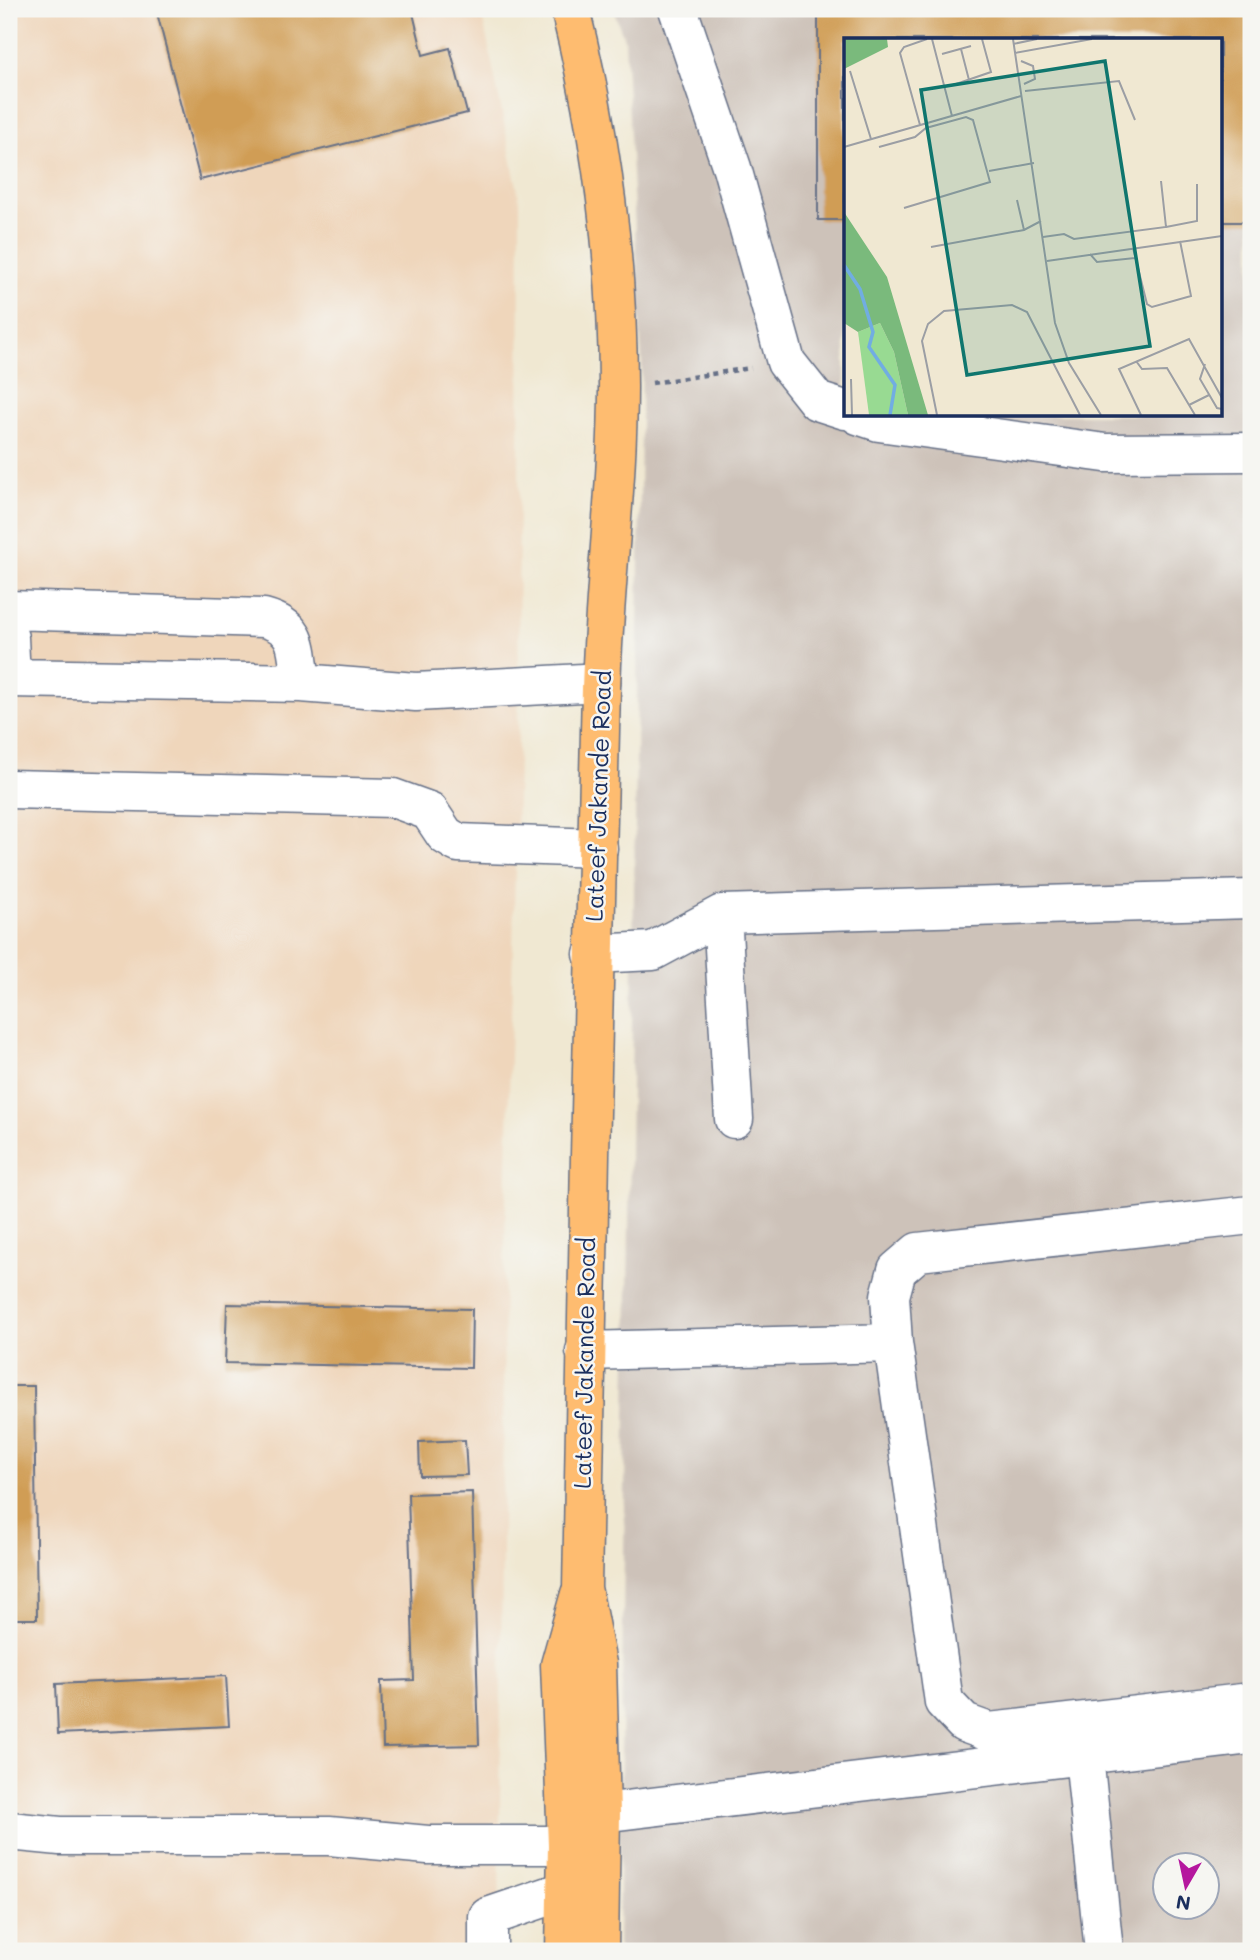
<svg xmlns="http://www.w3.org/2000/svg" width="1260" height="1960" viewBox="0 0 1260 1960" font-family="Mali,sans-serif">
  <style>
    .built { fill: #efd6bb }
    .industrial { fill: #cdc2b9; fill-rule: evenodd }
    .building { fill: #d09d55 }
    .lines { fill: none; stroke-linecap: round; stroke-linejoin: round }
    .minor-casing { stroke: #667087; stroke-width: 41 }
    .major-casing { stroke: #667087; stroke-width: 41 }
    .path { stroke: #667087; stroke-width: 4.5; stroke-dasharray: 5 5; stroke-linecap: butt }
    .minor { stroke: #fff; stroke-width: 38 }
    .major { stroke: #febc70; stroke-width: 38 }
    .labels { text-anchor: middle; stroke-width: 5; stroke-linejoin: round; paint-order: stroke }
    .street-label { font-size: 24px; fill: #1b2f5e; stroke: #f6f6f2 }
    .inset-river { fill: none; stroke: #71ade2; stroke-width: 3.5 }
    .inset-road { fill: none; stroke: #9b9ea4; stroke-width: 2 }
    .view { fill: #0f766e; fill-opacity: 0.15; stroke: #0f766e; stroke-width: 3.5 }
    .inset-edge { fill: none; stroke: #1b2f5e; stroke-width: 3.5 }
  </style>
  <rect width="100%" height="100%" fill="#f6f6f2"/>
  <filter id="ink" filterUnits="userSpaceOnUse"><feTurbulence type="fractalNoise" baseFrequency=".0143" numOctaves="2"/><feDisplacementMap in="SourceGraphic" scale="14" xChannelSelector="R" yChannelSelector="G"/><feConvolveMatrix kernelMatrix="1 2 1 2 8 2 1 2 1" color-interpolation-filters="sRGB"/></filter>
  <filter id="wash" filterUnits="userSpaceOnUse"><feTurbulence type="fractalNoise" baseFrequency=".00686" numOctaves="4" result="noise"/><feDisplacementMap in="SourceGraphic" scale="28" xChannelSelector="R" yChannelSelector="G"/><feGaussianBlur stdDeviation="1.57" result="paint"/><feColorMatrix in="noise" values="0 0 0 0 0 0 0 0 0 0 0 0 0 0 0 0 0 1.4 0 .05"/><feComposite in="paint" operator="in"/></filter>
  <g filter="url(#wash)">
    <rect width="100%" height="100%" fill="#f0e8d2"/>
    <path class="built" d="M9,9H481L520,202L518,762L504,1278L499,1951H9Z"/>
    <path class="industrial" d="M613,9H1251V1951H618L642,362L625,41ZM845,40H1220V415H845ZM1166,1866H1208V1908H1166Z"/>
    <g id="blocks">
      <path class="building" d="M156,9H412L423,55L450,48L467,113L200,180Z
        M818,9H1251V222H1220V40H845V220H818Z
        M227,1304L472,1309L471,1368L225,1363Z
        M9,1386H34L37,1619H9Z
        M465,1440L467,1475L420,1476L419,1442Z
        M472,1492L479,1745L383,1747L381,1681L414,1680L408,1494Z
        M226,1676L229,1726L58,1734L56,1684Z"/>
    </g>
  </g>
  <g filter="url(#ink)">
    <use href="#blocks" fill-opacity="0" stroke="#667087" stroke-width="2"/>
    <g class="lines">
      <g class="minor-casing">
        <path id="minor" d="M678,9L732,168L786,362L817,401L845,410
          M858,415L879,422L1105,453L1251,452
          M9,610L264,618C301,628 296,649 301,683
          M9,638L11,678
          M9,678L301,683L416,692L601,682
          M9,789L393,798L429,811L445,835L458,843L598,848
          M722,914L734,1119
          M593,954L653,951L722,914L1251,899
          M1251,1215L918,1252L897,1270L890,1296L893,1343L944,1702L964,1723L989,1732L1251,1702
          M585,1351L893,1343
          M1084,1756L1104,1951
          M601,1813L1251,1735
          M9,1831L60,1836H329L428,1845H567
          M488,1951V1917L567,1890"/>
      </g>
      <g class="major-casing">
        <path id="major" d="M570,9C601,133 618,259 618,387C618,487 604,588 601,689C594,989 586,1288 582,1588L597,1664L601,1813L599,1951
          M565,1951L567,1845L560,1665L580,1594"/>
      </g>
      <path class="path" d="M652,383L751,368"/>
      <use href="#minor" class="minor"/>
      <use href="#major" class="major"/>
    </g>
  </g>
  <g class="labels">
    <g class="street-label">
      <text transform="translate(599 796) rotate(-88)" y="8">Lateef Jakande Road</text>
      <text transform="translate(585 1363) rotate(-89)" y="8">Lateef Jakande Road</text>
    </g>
  </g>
  <g transform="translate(844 38)">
    <rect width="378" height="378" fill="#f0e8d2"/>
    <path d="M36,285L50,314L64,377H25L14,294Z" fill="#98da92"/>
    <path d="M0,1H43L44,9L0,31ZM0,174L43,239L84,377H64L50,314L36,285L14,294L0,285Z" fill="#7aba7c"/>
    <path class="inset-river" d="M0,227L16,251L29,294L25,309L51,347L46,377"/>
    <path class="inset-road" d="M88,1L108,78M169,1L211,285L225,325L257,377M169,6L193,1M117,11L125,42M171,15L248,1M98,16L127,8M177,23L189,28L191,41L180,46M6,33L27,101M109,47L147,34L138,1M181,53L275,43L291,82M76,87L56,15L60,9L83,1M0,109L177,58M35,109L71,99L82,90L122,79L129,82L146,144L60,170M145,133L190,125M173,162L180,192M322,189L353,183V146M199,199L220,196L230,201L322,189L317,143M87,209L180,192L197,183M289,210L303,266L308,269L347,258L336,203M246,216L253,224L291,220M203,223L378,198M292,323L298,331L323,330L351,377M361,326L356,341L373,370L378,371M7,341L8,377M345,367L365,357M93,377L78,303L84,286L100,273L168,267L183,274L236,377M297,377L275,331L345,301L378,360"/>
    <path class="view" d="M261,23L306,308L123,337L77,52Z"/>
    <rect width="378" height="378" class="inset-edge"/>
  </g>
  <rect width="1260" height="1960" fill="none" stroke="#f6f6f2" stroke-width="35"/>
  <g transform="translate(1186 1886) rotate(189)"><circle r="33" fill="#f6f6f2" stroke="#9ea6b7" stroke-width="2"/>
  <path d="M0-5L12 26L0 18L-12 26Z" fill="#b5179e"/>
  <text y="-10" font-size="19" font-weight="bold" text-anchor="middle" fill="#1b2f5e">N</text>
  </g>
</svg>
